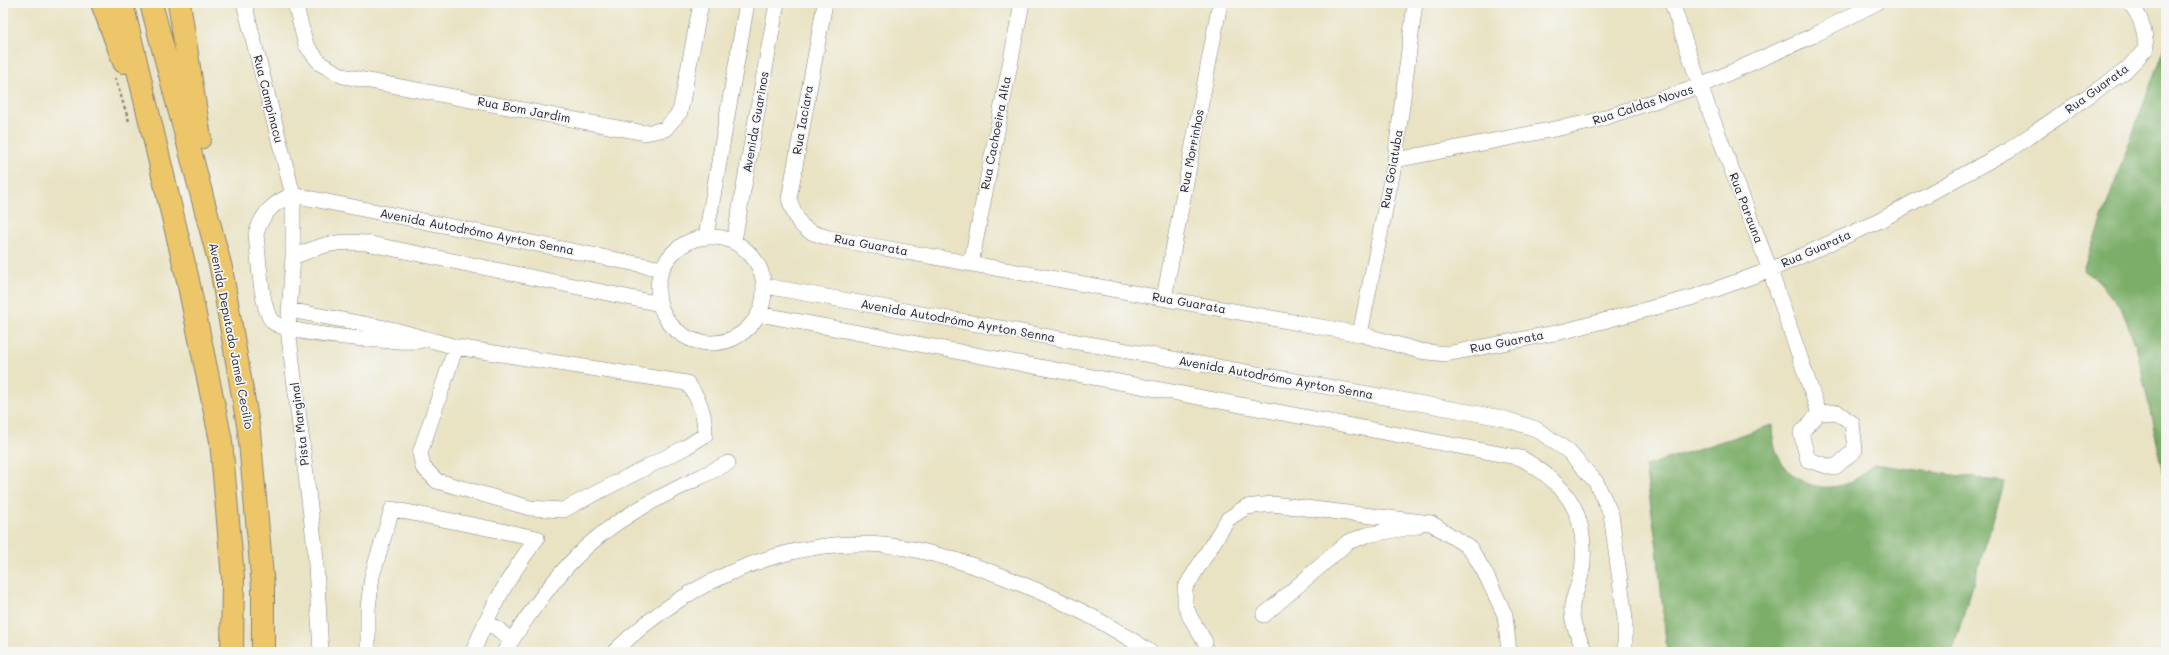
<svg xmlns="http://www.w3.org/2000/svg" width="2169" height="655" viewBox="0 0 2169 655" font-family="Mali,sans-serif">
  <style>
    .forest { fill: #7bae69; stroke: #4e6852 }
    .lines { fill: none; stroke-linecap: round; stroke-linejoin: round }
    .minor-casing { stroke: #868280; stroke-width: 16 }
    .highway-casing { stroke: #868280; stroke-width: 24 }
    .path { stroke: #868280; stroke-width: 2.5; stroke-dasharray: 3 3; stroke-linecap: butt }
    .minor { stroke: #fff; stroke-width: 15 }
    .highway { stroke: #ecc669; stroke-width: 22 }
    .labels { text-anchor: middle; stroke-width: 3.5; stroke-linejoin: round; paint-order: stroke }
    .street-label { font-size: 12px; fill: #22223b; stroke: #f6f6f2 }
  </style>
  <rect width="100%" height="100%" fill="#f6f6f2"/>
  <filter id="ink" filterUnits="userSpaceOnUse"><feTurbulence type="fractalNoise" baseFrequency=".025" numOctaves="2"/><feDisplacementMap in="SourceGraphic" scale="8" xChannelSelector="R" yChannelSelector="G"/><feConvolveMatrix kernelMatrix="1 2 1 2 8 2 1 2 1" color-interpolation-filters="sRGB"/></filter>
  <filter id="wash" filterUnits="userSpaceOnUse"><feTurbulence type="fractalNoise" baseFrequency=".012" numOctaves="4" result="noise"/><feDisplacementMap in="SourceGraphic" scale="16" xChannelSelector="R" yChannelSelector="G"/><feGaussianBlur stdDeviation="0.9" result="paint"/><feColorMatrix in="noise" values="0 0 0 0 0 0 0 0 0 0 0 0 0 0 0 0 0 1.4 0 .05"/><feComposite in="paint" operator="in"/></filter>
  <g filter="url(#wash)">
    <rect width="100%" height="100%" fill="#e9e3c4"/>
    <path class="forest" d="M2166,42V484L2136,346L2122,310L2098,280L2083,270Z
      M1772,425C1771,483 1834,510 1873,464L2005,482L1952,652H1667L1657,548L1645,466Z"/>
  </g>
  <g filter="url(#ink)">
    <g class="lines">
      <g class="minor-casing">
        <path id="minor" d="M244,3L293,195V257L288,329L315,548L321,652
          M295,3L306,45L321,64L343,76L645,133L665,129L680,112L701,3
          M825,3L789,199C799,226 800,230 829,238L1360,334L1420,351L1446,354L1565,331L1694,297L1770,270L1879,221L2009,150L2125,71L2146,49C2145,31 2142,18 2130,3
          M1672,3L1700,86L1770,270L1819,413
          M1395,160L1591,122L1700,86L1812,36L1876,3
          M293,195L662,269
          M293,195C273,202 262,214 256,234C258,252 261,312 273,322C288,335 398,343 420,341
          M706,236L747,3
          M658 290a53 53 0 1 1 106 0a53 53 0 1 1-106 0Z
          M734,241L777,3
          M293,257C322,245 334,240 366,243L660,304
          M971,264L1022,3
          M765,286L1502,418L1536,429L1568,451L1596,482L1611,514L1625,618V652
          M1164,298L1220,3
          M289,310L391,329L456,347L687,383C700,399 705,414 705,435L686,447L563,510L530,508L437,481L423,467L420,453L456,347
          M759,314L1521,458C1564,483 1586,509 1583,561C1583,576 1575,591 1572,605C1570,622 1579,637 1585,652
          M1360,334L1395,160L1415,3
          M1837,412L1852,423L1855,450L1834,468L1808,460L1801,433L1819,413Z
          M1264,615L1348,542L1367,535L1417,526
          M485,622L498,629L511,641
          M1205,642L1190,617L1185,604V588L1228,519L1246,507L1272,504L1431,523L1470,548L1485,573L1505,615L1509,652
          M368,652V608L372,576L392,509L537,538C510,574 489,610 473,652
          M504,652C526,619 548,585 576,557C618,513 676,490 728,463
          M614,652C689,578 799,530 906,548C944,555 983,568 1019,583C1064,601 1109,624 1150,652"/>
      </g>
      <g class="highway-casing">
        <path id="highway" d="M102,3L124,62
          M122,3L187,276L221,441L233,578L232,652
          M151,3L221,268L249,431L263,587V652
          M179,3L200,138"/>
      </g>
      <path class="path" d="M115,78L129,121"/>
      <use href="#minor" class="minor"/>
      <use href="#highway" class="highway"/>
    </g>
  </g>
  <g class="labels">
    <g class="street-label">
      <text transform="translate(2097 89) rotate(-36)" y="4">Rua Guarata</text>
      <text transform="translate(268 99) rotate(76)" y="4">Rua Campinacu</text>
      <text transform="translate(1643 105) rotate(-18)" y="4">Rua Caldas Novas</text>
      <text transform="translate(524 110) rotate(11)" y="4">Rua Bom Jardim</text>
      <text transform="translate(803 120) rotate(-80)" y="4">Rua Iaciara</text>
      <text transform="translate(756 122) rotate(-80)" y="4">Avenida Guarinos</text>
      <text transform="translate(996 133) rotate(-79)" y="4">Rua Cachoeira Alta</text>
      <text transform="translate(1192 151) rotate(-79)" y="4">Rua Morrinhos</text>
      <text transform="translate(1392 169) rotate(-80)" y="4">Rua Goiatuba</text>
      <text transform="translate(1746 208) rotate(69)" y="4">Rua Parauna</text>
      <text transform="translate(477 232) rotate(11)" y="4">Avenida Autodrómo Ayrton Senna</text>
      <text transform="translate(871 245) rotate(10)" y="4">Rua Guarata</text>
      <text transform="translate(1816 249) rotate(-24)" y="4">Rua Guarata</text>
      <text transform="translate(1189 303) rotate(10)" y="4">Rua Guarata</text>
      <text transform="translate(958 321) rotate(10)" y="4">Avenida Autodrómo Ayrton Senna</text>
      <text transform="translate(231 336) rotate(79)" y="4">Avenida Deputado Jamel Cecilio</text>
      <text transform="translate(1507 342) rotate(-11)" y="4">Rua Guarata</text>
      <text transform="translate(1276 378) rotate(10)" y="4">Avenida Autodrómo Ayrton Senna</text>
      <text transform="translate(300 424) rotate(-97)" y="4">Pista Marginal</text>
    </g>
  </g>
  <rect width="2169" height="655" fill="none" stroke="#f6f6f2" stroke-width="16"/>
</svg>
